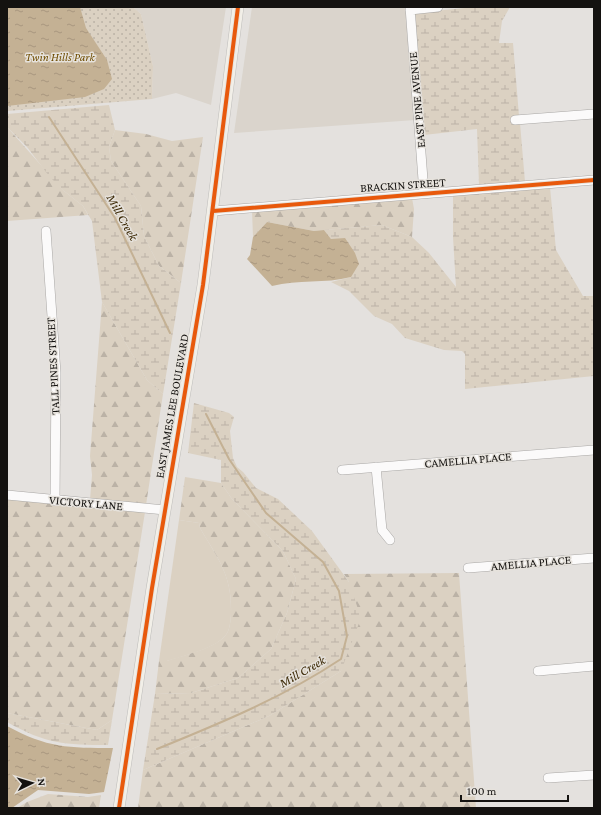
<svg xmlns="http://www.w3.org/2000/svg" width="601" height="815" viewBox="0 0 601 815" font-family="'Crimson Pro',serif">
  <style>
    .built { fill: #dad4cc }
    .grass { fill: #dbd1c2 }
    .forest { fill: url(#forest-firs) }
    .wetland { fill: url(#wetland-marsh) }
    .park { fill: url(#park-dots) }
    .water { fill: url(#water-ripples) }
    .lines { fill: none; stroke-linecap: round; stroke-linejoin: round }
    .stream { stroke: #c4b194; stroke-width: 2 }
    .minor-casing { stroke: #a9a7a5; stroke-width: 10 }
    .major-casing { stroke: #bdbcba; stroke-width: 12 }
    .minor { stroke: #fbfafa; stroke-width: 9 }
    .major { stroke: #f2efe8; stroke-width: 11 }
    .cycleway-casing { stroke: #e6e2dc; stroke-width: 6 }
    .cycleway { stroke: #e8590c; stroke-width: 4 }
    .labels { text-anchor: middle; stroke-width: 3; stroke-linejoin: round; paint-order: stroke }
    .park-label { font-size: 12px; font-style: italic; fill: #6f4c00; stroke: #e6e2dc }
    .street-label { font-size: 12px; fill: #141210; stroke: #e6e2dc }
    .water-label { font-size: 13px; font-style: italic; fill: #3c2906; stroke: #e6e2dc }
  </style>
  <defs>
    <pattern id="forest-firs" width="22" height="20" patternUnits="userSpaceOnUse"><rect width="22" height="20" fill="#dbd1c2"/><path d="M5 1l3.5 6h-7zM16 11l3.5 6h-7z" fill="#bbb2a6"/></pattern>
    <pattern id="wetland-marsh" width="20" height="14" patternUnits="userSpaceOnUse"><rect width="20" height="14" fill="#dbd1c2"/><path d="M1 5h8M5 5V1M11 12h8M15 12V8" fill="none" stroke="#bbb2a6"/></pattern>
    <pattern id="park-dots" width="8" height="8" patternUnits="userSpaceOnUse"><rect width="8" height="8" fill="#dbd1c2"/><path d="M2 2h.1M6 6h.1" fill="none" stroke="#bbb2a6" stroke-width="1.8" stroke-linecap="round"/></pattern>
    <pattern id="water-ripples" width="26" height="14" patternUnits="userSpaceOnUse"><rect width="26" height="14" fill="#c4b194"/><path d="M2 4q2-2 4 0t4 0M15 11q2-2 4 0t4 0" fill="none" stroke="#a8977f"/></pattern>
  </defs>
  <rect width="100%" height="100%" fill="#e4e1de"/>
  <path class="built" d="M133,7H226L211,105L176,93L152,99L153,66L141,14Z
    M252,7H405L415,120L234,133Z"/>
  <path class="grass" d="M179,520L199,523L200,528C218,559 232,575 231,612C231,619 230,631 225,636C214,649 183,656 167,661H159Z"/>
  <path class="forest" d="M7,127L64,191L83,206L88,215L7,221Z
    M115,130L146,134L172,141L203,137L181,283L159,266L144,236L141,206L111,161L109,147Z
    M412,198L414,209L412,237L382,225L314,231L267,222L253,237L252,211Z
    M102,302L147,380L163,394L146,505L90,500L92,475L90,456Z
    M185,477L221,483L232,499L283,551L296,579L287,613L271,649L238,678L191,693L155,694L159,661H167C183,655 214,649 225,636C230,631 231,619 231,612C232,575 218,559 200,528L199,523L179,520Z
    M7,498L51,504L145,512L112,720L97,730L7,713Z
    M459,573L476,808H138L143,770L269,716L341,671L349,582L344,574Z
    M48,794L88,797L101,795L99,808H17L27,802Z"/>
  <path class="wetland" d="M475,7H510L502,21L499,43H513L519,116L511,117V124L520,123L525,182L479,185L477,129L424,135L414,13Z
    M109,105L115,130L109,147L111,161L141,206L144,236L159,266L181,283L163,394L147,380L102,302L92,221L83,206L64,191L49,176L27,147L7,127V114Z
    M550,187L556,250L583,296H594V376L465,389V354L462,351L444,350L405,338L392,324L374,316L349,291L331,282L351,277L331,239L324,230L382,225L412,237L429,253L456,287L453,237V195Z
    M194,403L229,413L234,417L230,431L233,458L237,467L243,472L256,488L278,499L312,531L349,582L361,618L341,671L269,716L143,770L155,694L191,693L238,678L271,649L287,613L296,579L283,551L232,499L221,483V460L188,453Z
    M7,713L97,730L112,720L108,745C65,745 46,744 7,722Z"/>
  <path class="park" d="M7,7H133L141,14L153,66L152,99L7,111Z"/>
  <path class="water" d="M7,7H80L86,28L107,60L112,79L104,89L85,97L7,106Z
    M267,222L314,231L324,230L331,239L345,238L355,253L359,264L351,277C325,284 298,279 272,286L247,259L250,255L253,237Z
    M7,726C47,748 69,748 113,748L104,792L89,794L38,790L12,808H7Z"/>
  <g class="lines">
    <path class="stream" d="M49,117L115,218L170,333
      M157,749C221,723 284,697 341,659L347,636L339,591L323,562L266,513L229,459L206,414"/>
    <g class="minor-casing">
      <path id="minor" d="M410,7L424,193
        M410,10L438,7
        M515,120L594,114
        M213,211L594,180
        M46,231L56,373L55,501
        M376,467L382,530L390,540
        M342,470L594,450
        M7,495L165,510
        M468,568L594,558
        M538,671L594,666
        M548,778L594,775"/>
    </g>
    <g class="major-casing">
      <path id="major" d="M119,808L152,588L203,285L238,7"/>
    </g>
    <use href="#minor" class="minor"/>
    <use href="#major" class="major"/>
    <g class="cycleway-casing">
      <path id="cycleway" d="M213,211L594,180
        M119,808L152,588L203,285L238,7"/>
    </g>
    <use href="#cycleway" class="cycleway"/>
  </g>
  <g class="labels">
    <g class="park-label">
      <text x="60" y="61">Twin Hills Park</text>
    </g>
    <g class="street-label">
      <text transform="translate(417 100) rotate(-95)" y="4">EAST PINE AVENUE</text>
      <text transform="translate(403 185) rotate(-4)" y="4">BRACKIN STREET</text>
      <text transform="translate(53 366) rotate(-93)" y="4">TALL PINES STREET</text>
      <text transform="translate(172 406) rotate(-80)" y="4">EAST JAMES LEE BOULEVARD</text>
      <text transform="translate(468 460) rotate(-5)" y="4">CAMELLIA PLACE</text>
      <text transform="translate(86 503) rotate(5)" y="4">VICTORY LANE</text>
      <text transform="translate(531 563) rotate(-5)" y="4">AMELLIA PLACE</text>
    </g>
    <g class="water-label">
      <text transform="translate(123 217) rotate(61)" y="5">Mill Creek</text>
      <text transform="translate(302 671) rotate(-30)" y="5">Mill Creek</text>
    </g>
  </g>
  <rect width="601" height="815" fill="none" stroke="#141210" stroke-width="16"/>
  <g transform="translate(32 783) rotate(85)" stroke="#e6e2dc" stroke-width="3" paint-order="stroke">
  <path d="M0-3L7 15L0 10L-7 15Z" fill="#141210"/>
  <text y="-6" font-size="11" font-weight="bold" text-anchor="middle" fill="#141210">N</text>
  </g>
  <path d="M461 795v6h107v-6" fill="none" stroke="#141210" stroke-width="2"/>
  <text x="467" y="795" font-size="12" fill="#141210" stroke="#e6e2dc" stroke-width="3" paint-order="stroke">100 m</text>
</svg>
